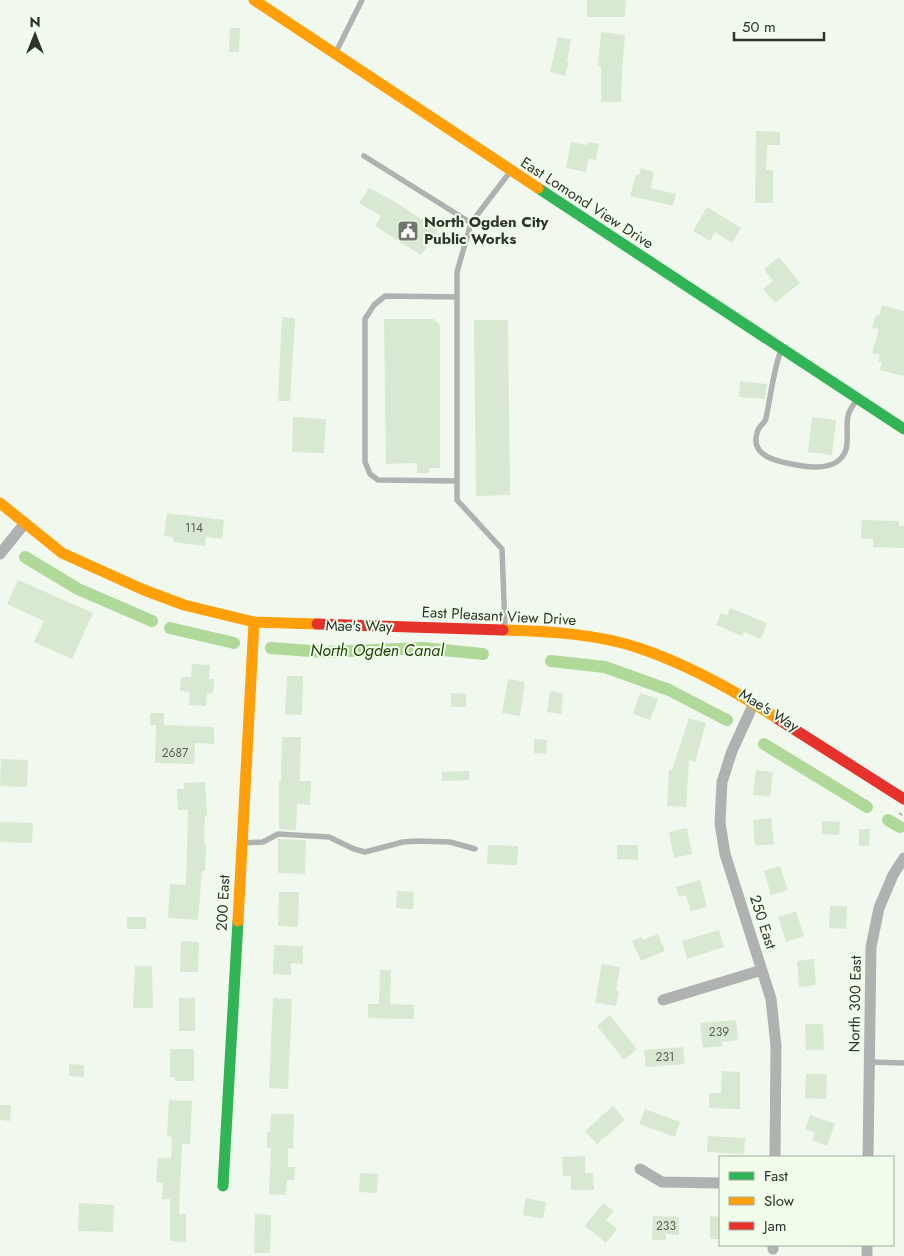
<svg xmlns="http://www.w3.org/2000/svg" width="904" height="1256" viewBox="0 0 904 1256" font-family="Jost,sans-serif">
  <style>
    .lines { fill: none; stroke-linecap: round; stroke-linejoin: round }
    .canal { stroke: #afd899; stroke-width: 12 }
    .building { fill: #d9e8d2 }
    .path { stroke: #b2b5b2; stroke-width: 2; stroke-dasharray: 4 4; stroke-linecap: butt }
    .lane { stroke: #b0b2b2; stroke-width: 5.5 }
    .street { stroke: #b0b2b2; stroke-width: 11 }
    .fast { stroke: #30b455; stroke-width: 11 }
    .slow { stroke: #ff9f0a; stroke-width: 11 }
    .jam { stroke: #e5322d; stroke-width: 11 }
    .labels { text-anchor: middle; stroke-width: 4; stroke-linejoin: round; paint-order: stroke }
    .number-label { font-size: 12px; fill: #596056 }
    .street-label { font-size: 15px; fill: #2e332c; stroke: #f0fdea }
    .poi-label { font-size: 15px; font-weight: bold; fill: #2e332c; stroke: #f0fdea; text-anchor: start }
    .water-label { font-size: 16px; font-style: italic; fill: #224407; stroke: #f0fdea }
  </style>
  <rect width="100%" height="100%" fill="#f1f9ee"/>
  <g class="lines">
    <path class="canal" d="M25,557L78,589L152,621
      M170,628L234,643
      M271,648L324,652L423,648L483,654
      M551,661L605,667L669,690L727,720
      M764,744L867,807
      M888,820L900,827"/>
  </g>
  <path class="building" d="M587,0H626L625,17H587Z
    M230,28H240L239,52H229Z
    M601,32L625,35L622,71L621,102H601V67L598,66Z
    M558,37L571,39L567,62H569L565,76L550,72Z
    M756,131L780,132V145H767L766,170H773V203H755Z
    M571,142L587,145L588,142L599,144L596,160L589,158L586,172L566,168Z
    M641,168L654,172L651,188L676,194L673,206L630,196L636,175H639Z
    M369,188L392,200L438,230L421,255L375,226L381,216L359,203Z
    M707,207L741,228L732,243L715,232L710,241L693,231Z
    M779,257L800,283L775,303L763,289L773,281L764,269Z
    M882,305L904,311V376L880,370L882,362L878,361L880,355L872,353L879,329L872,328L876,315L879,316Z
    M282,317L295,318L290,401H278Z
    M384,319H434L440,325V468H429V473H417V463L386,464Z
    M474,320H508L510,495L476,496Z
    M740,381L767,384L765,399L739,397Z
    M293,417L326,419L324,453L292,452Z
    M812,417L836,420L832,455L808,452Z
    M167,513L224,520L222,539L206,537L205,546L173,542V537L164,536Z
    M862,520L899,521V526H904V548L873,547V539L861,538Z
    M18,580L93,613L72,659L34,642L44,621L7,604Z
    M730,608L767,623L761,639L744,632L742,636L716,625L721,613L727,615Z
    M192,664L210,665L209,679H214L213,694L207,693L206,706L189,705L190,692L180,691L181,677H191Z
    M287,676H303L302,715L285,714Z
    M508,679L525,682L520,716L502,713Z
    M550,691L563,693L561,714L547,712Z
    M451,693L466,694V707H451Z
    M640,693L658,699L650,720L633,714Z
    M150,713H164V725L214,727V744L195,743L194,764L155,763L156,725H150Z
    M689,718L706,723L695,762L689,760L686,807L667,806L669,770H672Z
    M282,737H301L300,781H311L310,805L297,804L296,830L279,829V781H281Z
    M534,739L547,740L546,754L534,753Z
    M1,759L28,760L27,787L0,786Z
    M756,770L773,772L770,797L753,795Z
    M469,771V780L442,781V772Z
    M205,782L207,816H205L204,844H206L205,871H202L198,920L168,918L170,884L186,885L188,810H178L177,789H184V783Z
    M771,818L774,844L755,846L753,820Z
    M822,821L840,822L839,835L822,834Z
    M0,822L33,823L32,843L0,842Z
    M687,828L692,854L674,858L669,832Z
    M859,829H870L869,846H859Z
    M278,839L306,840L305,874L278,873Z
    M488,845L518,846L517,865L487,864Z
    M617,845H638V860L617,859Z
    M780,866L788,890L771,895L764,871Z
    M700,880L707,907L691,911L686,895L679,897L676,887Z
    M397,891L414,892L413,909L396,908Z
    M279,892H299L298,927L278,926Z
    M830,906H847L846,929L829,928Z
    M796,911L804,936L786,942L778,917Z
    M127,917H146V929H127Z
    M719,930L724,947L687,959L682,941Z
    M658,934L665,951L641,961L632,941L642,937L643,940Z
    M181,941L199,942L198,972H180Z
    M274,945L303,946V964L291,963V975L273,974Z
    M814,959L816,985L799,987L797,961Z
    M602,964L620,967L616,991H619L616,1006L595,1003Z
    M135,966H152L153,1008H133Z
    M380,970H391L390,1004L414,1005V1019L368,1018V1004H379Z
    M179,998H195V1031H179Z
    M273,998L292,999L288,1089L269,1088Z
    M610,1015L637,1049L624,1060L597,1026Z
    M736,1020L738,1040L722,1042L723,1046L703,1048L700,1023Z
    M805,1024H823L824,1050H806Z
    M683,1047L685,1064L646,1067L644,1050Z
    M170,1049H194V1081H175V1077H170Z
    M69,1064L84,1065V1077L69,1076Z
    M722,1071L740,1072V1109L709,1108V1093H721Z
    M806,1074H827L826,1099L805,1098Z
    M169,1100L192,1101L190,1144H182L179,1214H186V1242L170,1241V1199H162L163,1183L156,1182L158,1158H171L172,1137L167,1136Z
    M0,1105H11L10,1121L0,1120Z
    M613,1106L625,1120L597,1144L585,1131Z
    M645,1109L680,1122L675,1137L639,1124Z
    M271,1114H294L293,1149L288,1148V1167H295L294,1180H287L286,1195L269,1194L271,1148H267V1132H270Z
    M810,1115L835,1124L827,1146L812,1140L815,1133L805,1129Z
    M708,1136L745,1138L744,1154L707,1152Z
    M585,1156V1173H593L594,1190H571V1176H563L562,1157Z
    M360,1173L378,1174L377,1193L359,1192Z
    M526,1198L546,1202L543,1219L523,1215Z
    M79,1203L114,1205L113,1232L78,1231Z
    M603,1203L614,1211L606,1220L617,1229L606,1243L585,1226Z
    M255,1214L271,1215L270,1253H254Z
    M653,1216L679,1217V1235L666,1234V1240H652Z
    M710,1216L720,1217V1239H710Z"/>
  <g class="lines">
    <path class="path" d="M899,813L904,816"/>
    <path class="lane" d="M336,52L362,0
      M364,156L471,223
      M457,297L385,296L374,305L365,319V462L370,474L378,480L457,481
      M781,350C773,372 771,395 766,418C765,424 758,426 757,433C749,459 785,463 803,466C815,468 834,468 842,457C851,447 845,429 848,416C849,410 853,405 857,400
      M505,627L502,549L457,500V272L471,223L510,172
      M244,843L263,842L278,834L329,837L354,849L365,852L403,842L417,841L450,842L475,849
      M869,1062L904,1063"/>
    <path class="street" d="M0,554L25,523
      M754,703L732,751L722,782L720,823L725,854L771,999L776,1046L775,1157
      M663,1000L762,970
      M868,1157L871,947L879,908L893,875L904,858
      M640,1169L662,1182L720,1183
      M773,1249V1245
      M867,1256V1245"/>
    <path class="fast" d="M538,188L904,429
      M223,1186L238,921"/>
    <path class="slow" d="M254,0L538,188
      M0,503L62,553L144,590L184,605L254,622L317,624
      M503,630C547,631 598,634 639,648C689,665 734,690 778,719
      M238,921L254,622"/>
    <path class="jam" d="M317,624L503,630
      M778,719L904,799"/>
  </g>
  <defs>
    <g id="civic-square" transform="scale(1.125)"><rect x="-9" y="-9" width="18" height="18" rx="4" fill="#727870" stroke="#f0fdea"/><path d="M-.6-6.5H3V-4.5H.6V-3L4-1V1h2V6H-6V1h2V-1L-.6-3ZM-1.2 2.5V6h2.4V2.5Z" fill="#fff"/></g>
  </defs>
  <g fill-rule="evenodd">
    <use href="#civic-square" x="408" y="231"/>
  </g>
  <g class="labels">
    <g class="number-label">
      <text x="194" y="532">114</text>
      <text x="175" y="757">2687</text>
      <text x="719" y="1036">239</text>
      <text x="665" y="1061">231</text>
      <text x="666" y="1230">233</text>
    </g>
    <g class="street-label">
      <text transform="translate(587 203) rotate(33)" y="5">East Lomond View Drive</text>
      <text transform="translate(499 616) rotate(3)" y="5">East Pleasant View Drive</text>
      <text transform="translate(359 626) rotate(1)" y="5">Mae's Way</text>
      <text transform="translate(769 710) rotate(32)" y="5">Mae's Way</text>
      <text transform="translate(223 903) rotate(-87)" y="5">200 East</text>
      <text transform="translate(763 922) rotate(72)" y="5">250 East</text>
      <text transform="translate(855 1004) rotate(-89)" y="5">North 300 East</text>
    </g>
    <g class="poi-label">
      <text x="424" y="227">North Ogden City<tspan x="424" dy="17">Public Works</tspan></text>
    </g>
    <g class="water-label">
      <text x="377" y="656">North Ogden Canal</text>
    </g>
  </g>
  <rect x="719" y="1156" width="175" height="90" fill="#f0fdea" stroke="#a2ac9e"/>
  <rect x="729" y="1172" width="25" height="8" fill="#30b455" stroke="#a2ac9e"/>
  <text x="764" y="1181" font-size="15" fill="#2e332c">Fast</text>
  <rect x="729" y="1197" width="25" height="8" fill="#ff9f0a" stroke="#a2ac9e"/>
  <text x="764" y="1206" font-size="15" fill="#2e332c">Slow</text>
  <rect x="729" y="1222" width="25" height="8" fill="#e5322d" stroke="#a2ac9e"/>
  <text x="764" y="1231" font-size="15" fill="#2e332c">Jam</text>
  <g transform="translate(35 35)" stroke="#f0fdea" stroke-width="4" paint-order="stroke">
  <path d="M0-4L9 19L0 12L-9 19Z" fill="#2e332c"/>
  <text y="-8" font-size="14" font-weight="bold" text-anchor="middle" fill="#2e332c">N</text>
  </g>
  <path d="M734 32v8h90v-8" fill="none" stroke="#2e332c" stroke-width="2.5"/>
  <text x="742" y="32" font-size="15" fill="#2e332c" stroke="#f0fdea" stroke-width="4" paint-order="stroke">50 m</text>
</svg>
